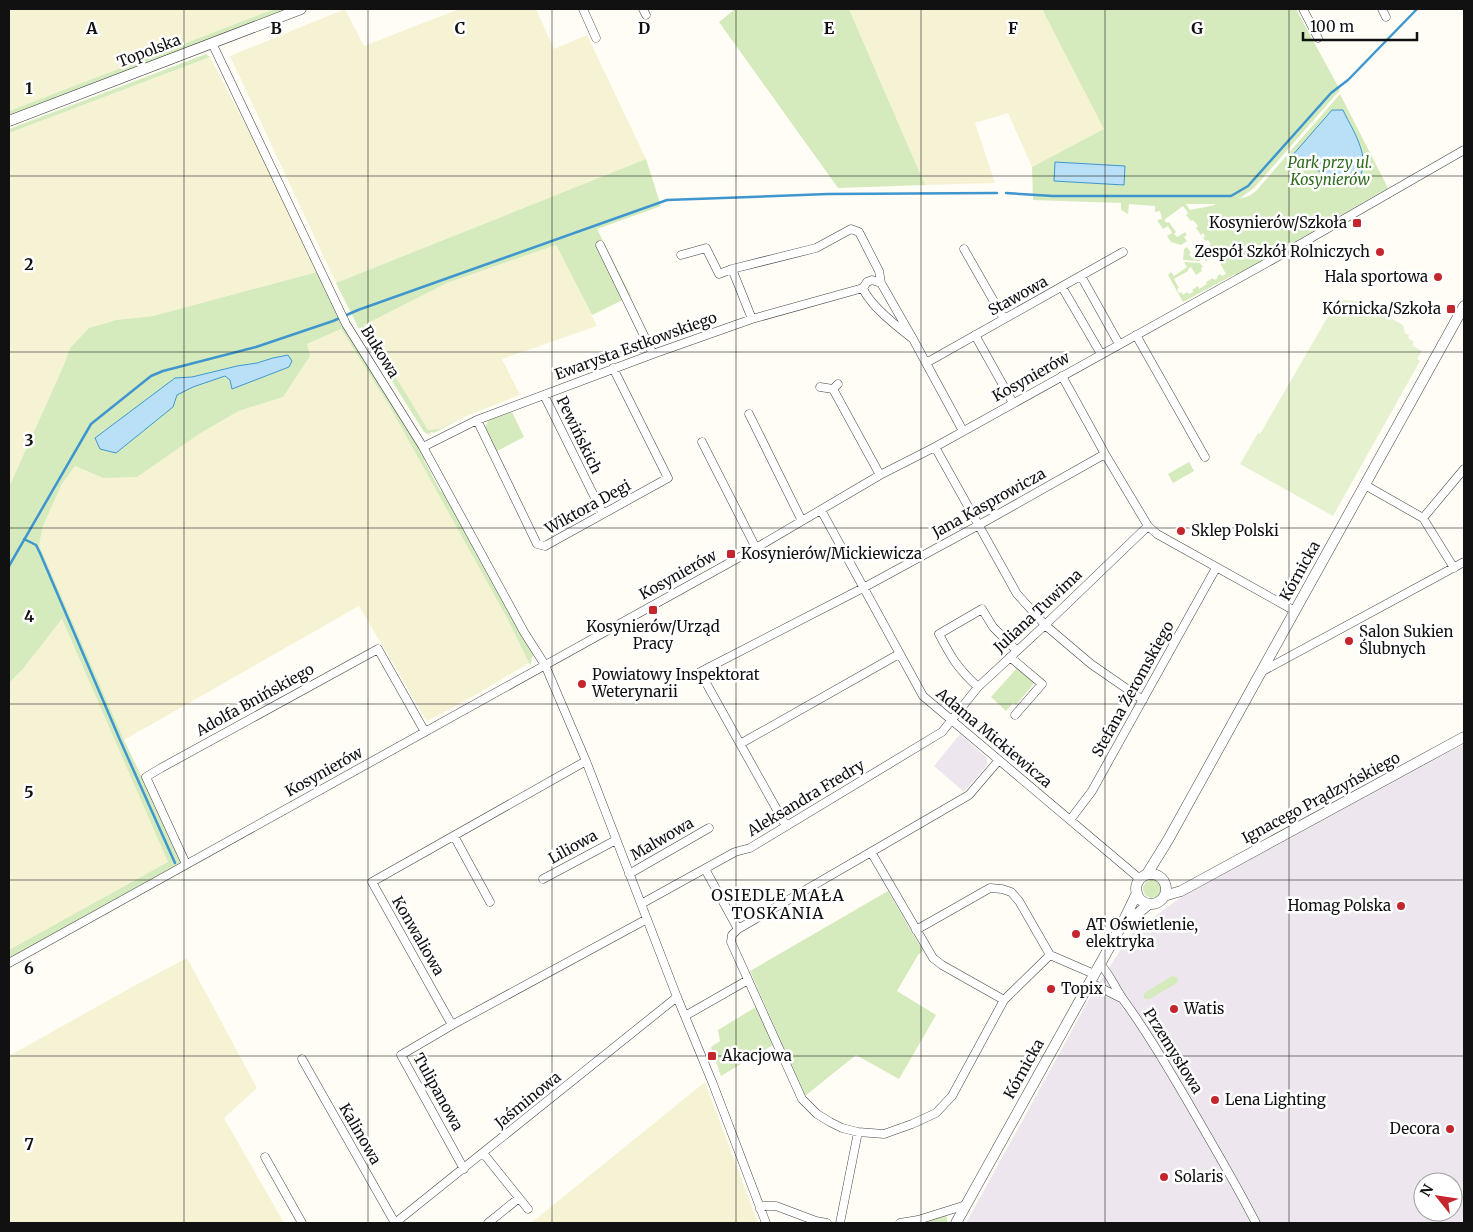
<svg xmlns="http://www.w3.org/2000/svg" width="1473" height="1232" viewBox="0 0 1473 1232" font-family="Merriweather,serif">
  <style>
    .industrial { fill: #eee6ef; fill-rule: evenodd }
    .farmland { fill: #f6f3d4 }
    .green { fill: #d5ebbd; fill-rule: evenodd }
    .pitch { fill: #e6f2cf }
    .water { fill: #b9e0f7; stroke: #3f96cf }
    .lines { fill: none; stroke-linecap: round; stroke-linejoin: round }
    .stream { stroke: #3f96cf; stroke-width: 2.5 }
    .minor-casing { stroke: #444; stroke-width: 9 }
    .tertiary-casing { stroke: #444; stroke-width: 11 }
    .minor { stroke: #fff; stroke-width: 8 }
    .tertiary { stroke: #fff; stroke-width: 10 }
    .grid { fill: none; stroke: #111; stroke-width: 1; stroke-opacity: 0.55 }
    .poi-dot { fill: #c4262e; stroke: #fff; stroke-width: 2 }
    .labels { text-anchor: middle; stroke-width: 5; stroke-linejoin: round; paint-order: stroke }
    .street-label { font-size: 15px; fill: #111; stroke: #fff }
    .park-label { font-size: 15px; font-style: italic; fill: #2f6b1f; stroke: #fff }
    .poi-label { font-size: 15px; fill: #111; stroke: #fff; text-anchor: start }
    .neighbourhood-label { font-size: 16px; letter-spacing: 1px; fill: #111; stroke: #fff }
    .grid-label { font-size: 16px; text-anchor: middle; font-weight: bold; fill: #111; stroke: #fff; stroke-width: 5; stroke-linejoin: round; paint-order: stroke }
  </style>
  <rect width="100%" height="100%" fill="#fffdf5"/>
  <path class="industrial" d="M960,734L987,758V765L964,792L934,766Z
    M1464,744V1223H966L1092,994L1130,935L1181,897ZM1423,1182H1453V1212H1423Z"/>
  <path class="farmland" d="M9,9H274L9,111Z
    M345,9L364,46L459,9H536L554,49L587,35L646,159L336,283L230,56Z
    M849,9H1042L1105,129L1032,167L1008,113L975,123L995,183L925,185Z
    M210,57L259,151L317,272L153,316L116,320L89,328L70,348L63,367L9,487V133Z
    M556,245L597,326L502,359L520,395L464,417L439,429L428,430L363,325L447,283Z
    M341,329L390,407L507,618L529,663L477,694L427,721L359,606L124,740L39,545L43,526L62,484L75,466L103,478L199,434L239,411L283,397L307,344Z
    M62,619L169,862L9,950V683L22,670Z
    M187,958L257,1088L224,1118L284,1223H9V1056L132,987Z
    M705,1082L758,1223H531Z"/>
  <path class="green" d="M274,9H290L9,118V111Z
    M735,9H849L925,185L838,188L719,22Z
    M1042,9H1296L1340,90L1254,188L1239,199L1249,196L1256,191L1340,94L1388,188L1270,256L1269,255L1264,258L1265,259L1236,276L1235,274L1183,302L1168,275L1171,272L1174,276L1187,267L1184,262L1200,263L1203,267L1201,268L1202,271L1196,275L1191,267L1188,269V271L1174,279L1179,288L1177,289L1179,293L1181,292L1183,295L1187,292L1189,294L1193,292L1192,290L1198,286L1199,289L1207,284L1206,282L1213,278L1214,280L1218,278L1217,276L1220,274L1222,276L1226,274L1216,256L1206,261L1204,258L1199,261L1183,260L1184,249L1187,247L1191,253L1189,254L1192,258L1211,244L1208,240L1206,241L1203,238L1205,236L1203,233L1201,235L1196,228L1198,226L1193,220L1191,221L1186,215L1188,213L1183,206L1164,220L1167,223L1169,222L1176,232L1174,234L1177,237L1185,232L1187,235L1184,237L1187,241L1181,245L1171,242L1167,236L1172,233L1168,226L1163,229L1157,220L1162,219L1160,211L1155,212V206L1129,204L1128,214L1121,210V203L1033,200L1032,167L1104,129ZM1186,204H1215V205L1190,210Z
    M206,54L210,57L9,133V129Z
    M646,159L661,206L597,229L631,296L592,315L556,245L447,283L364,325L428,430L439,429L464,417L434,433L432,432L428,434L424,432L359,329L336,283Z
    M317,272L344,328L426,459L424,460L441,492L443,491L518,629L534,655L532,657L531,665L529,663L507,618L390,407L341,329L307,344L310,356L283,397L239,411L199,434L137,477L103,478L75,466L62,484L43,526L39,545L124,740L180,857L181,864L9,960V950L168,862L62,619L22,670L9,683V487L63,367L70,348L89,328L116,320L153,316ZM287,355L292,361L274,372L233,389L230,380L226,376L193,387L177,395L173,407L116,453L103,431L111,427L175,378L192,377L237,366L257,363L273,358Z
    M512,412L524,437L497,451L486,431V425L489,420Z
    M1189,462L1194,471L1173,483L1168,474Z
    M1017,668L1034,683L1016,705L1013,703L1006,711L991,697Z
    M1143 889a9 9 0 1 1 18 0a9 9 0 1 1-18 0Z
    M888,891L923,951L918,955L897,991L936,1015L899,1079L856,1055L805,1096L750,971Z
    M1172,976L1176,977L1178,979L1177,983L1150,999H1144V994L1146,992Z
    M756,1007L773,1045L721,1076L711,1047L720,1041L718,1030Z
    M946,1215L948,1223H923Z"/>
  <path class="pitch" d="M1338,299L1362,302L1403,325L1405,333L1409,335L1408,338L1414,342L1412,345L1422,351L1417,359L1420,361L1333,516L1240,464L1258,433L1260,434Z"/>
  <path class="water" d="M1332,110H1343C1349,123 1357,135 1361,149C1365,160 1365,184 1347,181C1332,178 1308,166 1293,159L1291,157Z
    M1055,162L1125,166L1124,185L1054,181Z
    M288,355L292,361L289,367L232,389L230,380L225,376L193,387L177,395L173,407L116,453L100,449L95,438L175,378L192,377L237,366L257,363L273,358Z"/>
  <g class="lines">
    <path class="stream" d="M1006,193L1053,196H1231L1248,186L1331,93L1348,80L1417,9
      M24,539L36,545L40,553L120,740L175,863
      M9,566L91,424L151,376L163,371L256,347L333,321L358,310L667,200L828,194L997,193"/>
    <g class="minor-casing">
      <path id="minor" d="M583,9L596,38
        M643,9L646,15
        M1303,9L1318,38
        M1382,9L1386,17
        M212,43L346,324L423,447L524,632L545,665L586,761L677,997L713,1084L766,1223
        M600,245L653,354
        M964,249L1004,319
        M681,255L706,248L719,274L732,269
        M1081,276L1119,344
        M1062,287L1101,354
        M752,319L732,269L816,248L851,229L859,232L879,271L881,283
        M975,335L1013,403
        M1136,335L1205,457
        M913,339C899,328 869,305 863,288L867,282L872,280L881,283L913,339L963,431
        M926,363L1123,252
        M1062,376L1105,454L1148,526L1157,534L1295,611
        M820,387L833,389L838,384
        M833,389L880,475
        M544,395L603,514
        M749,414L802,521
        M477,420L537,544L545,546L668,478L613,368
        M702,442L756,548
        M423,447L477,420L653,354L752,319L863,288
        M935,447L1017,594L1045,625L1091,664L1143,700
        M1365,485L1423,518L1454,568
        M821,510L923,696L1140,879
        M1423,518L1464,469
        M1010,657L1042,684L1015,715
        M1261,672L1464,562
        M978,687C958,669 951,657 939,634L982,609L993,627L1017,651
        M740,744L899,654
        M999,760L969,795L871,852L933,958L942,965L1004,1000
        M586,761L372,882L452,1025L647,919
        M1070,820L1092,791L1216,568
        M786,826L700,672L863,588L979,525L1105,454
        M454,836L490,902
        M186,864L146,777L161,768L378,649L425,732
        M705,869L738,929L732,935L731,942L802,1099L817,1114L830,1122L842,1128L858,1132L884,1134L912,1124L936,1113L952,1096L1004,1000L1050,955
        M629,874L709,828
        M543,879L616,840
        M641,904L735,852L750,848L942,732L978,687L1045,625L1148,526
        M738,929L871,852
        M916,930L990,888L1002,889L1011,892L1019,901L1050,955L1094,974
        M9,963L756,548L880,475L935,447L1297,246L1464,150
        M1100,964C1112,977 1115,989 1125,1002C1150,1036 1171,1073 1192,1109C1214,1147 1236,1184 1256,1223
        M1089,982L1123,999
        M685,1016L748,980
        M452,1025L401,1055L464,1169
        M302,1059L395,1223
        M483,1153L528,1209
        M265,1157L302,1223
        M760,1209L764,1206H776L816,1221L827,1223
        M395,1223L677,997
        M488,1223L519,1198
        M840,1223L858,1132
        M900,1223L918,1220L966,1205"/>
    </g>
    <g class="tertiary-casing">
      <path id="tertiary" d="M9,121L301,9
        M1147,874L1168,840L1261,672L1464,306
        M1136 889a15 15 0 1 1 30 0a15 15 0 1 1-30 0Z
        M1164,896L1181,891L1464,737
        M1125,924L1149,904
        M956,1223L1119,930L1137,893"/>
    </g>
    <use href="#minor" class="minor"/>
    <use href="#tertiary" class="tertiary"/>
  </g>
  <path class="grid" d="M184,9V1223M368,9V1223M552,9V1223M736,9V1223M921,9V1223M1105,9V1223M1289,9V1223M9,176H1464M9,352H1464M9,528H1464M9,704H1464M9,880H1464M9,1056H1464"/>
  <g class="poi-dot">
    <rect x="1352" y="218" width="10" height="10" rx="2.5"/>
    <circle cx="1380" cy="252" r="5"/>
    <circle cx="1438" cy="277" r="5"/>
    <rect x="1446" y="304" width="10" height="10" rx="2.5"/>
    <circle cx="1181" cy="531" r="5"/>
    <rect x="726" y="549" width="10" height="10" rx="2.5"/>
    <rect x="648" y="605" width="10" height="10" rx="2.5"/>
    <circle cx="1349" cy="641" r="5"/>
    <circle cx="582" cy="684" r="5"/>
    <circle cx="1401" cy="906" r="5"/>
    <circle cx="1076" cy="934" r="5"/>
    <circle cx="1051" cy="989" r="5"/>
    <circle cx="1174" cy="1009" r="5"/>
    <rect x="707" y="1051" width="10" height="10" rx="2.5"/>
    <circle cx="1215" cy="1100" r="5"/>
    <circle cx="1450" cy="1129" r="5"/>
    <circle cx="1164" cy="1177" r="5"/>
  </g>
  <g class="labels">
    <g class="street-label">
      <text transform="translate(149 51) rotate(-21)" y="5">Topolska</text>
      <text transform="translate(1018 296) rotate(-29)" y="5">Stawowa</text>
      <text transform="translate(636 346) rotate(-20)" y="5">Ewarysta Estkowskiego</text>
      <text transform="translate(380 352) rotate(58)" y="5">Bukowa</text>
      <text transform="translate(1031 377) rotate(-29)" y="5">Kosynierów</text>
      <text transform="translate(579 435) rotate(64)" y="5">Pewińskich</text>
      <text transform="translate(989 503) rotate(-29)" y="5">Jana Kasprowicza</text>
      <text transform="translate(588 507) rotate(-29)" y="5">Wiktora Degi</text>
      <text transform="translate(1300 571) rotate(-61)" y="5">Kórnicka</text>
      <text transform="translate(678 575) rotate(-29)" y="5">Kosynierów</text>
      <text transform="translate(1038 611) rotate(-43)" y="5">Juliana Tuwima</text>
      <text transform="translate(1133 689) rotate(-61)" y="5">Stefana Żeromskiego</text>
      <text transform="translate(255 700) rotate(-29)" y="5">Adolfa Bnińskiego</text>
      <text transform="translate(994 738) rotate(40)" y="5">Adama Mickiewicza</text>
      <text transform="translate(324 772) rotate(-29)" y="5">Kosynierów</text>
      <text transform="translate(806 798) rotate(-31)" y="5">Aleksandra Fredry</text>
      <text transform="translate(1321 798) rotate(-28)" y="5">Ignacego Prądzyńskiego</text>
      <text transform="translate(662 839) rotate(-30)" y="5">Malwowa</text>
      <text transform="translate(573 847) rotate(-29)" y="5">Liliowa</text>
      <text transform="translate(418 936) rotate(60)" y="5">Konwaliowa</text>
      <text transform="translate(1173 1051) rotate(58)" y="5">Przemysłowa</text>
      <text transform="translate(1024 1069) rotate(-61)" y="5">Kórnicka</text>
      <text transform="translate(438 1092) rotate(61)" y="5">Tulipanowa</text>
      <text transform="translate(528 1100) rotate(-39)" y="5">Jaśminowa</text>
      <text transform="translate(360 1134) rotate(60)" y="5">Kalinowa</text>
    </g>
    <g class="park-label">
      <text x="1330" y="168">Park przy ul.<tspan x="1330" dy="17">Kosynierów</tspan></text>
    </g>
    <g class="poi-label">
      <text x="1347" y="228" text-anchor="end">Kosynierów/Szkoła</text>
      <text x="1370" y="257" text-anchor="end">Zespół Szkół Rolniczych</text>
      <text x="1428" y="282" text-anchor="end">Hala sportowa</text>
      <text x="1441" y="314" text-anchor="end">Kórnicka/Szkoła</text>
      <text x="1191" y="536">Sklep Polski</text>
      <text x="741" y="559">Kosynierów/Mickiewicza</text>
      <text x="653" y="632" text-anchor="middle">Kosynierów/Urząd<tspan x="653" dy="17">Pracy</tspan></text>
      <text x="1359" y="637">Salon Sukien<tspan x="1359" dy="17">Ślubnych</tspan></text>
      <text x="592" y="680">Powiatowy Inspektorat<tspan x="592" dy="17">Weterynarii</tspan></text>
      <text x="1391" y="911" text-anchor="end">Homag Polska</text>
      <text x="1086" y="930">AT Oświetlenie,<tspan x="1086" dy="17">elektryka</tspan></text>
      <text x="1061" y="994">Topix</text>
      <text x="1184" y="1014">Watis</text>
      <text x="722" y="1061">Akacjowa</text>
      <text x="1225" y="1105">Lena Lighting</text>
      <text x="1440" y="1134" text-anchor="end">Decora</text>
      <text x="1174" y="1182">Solaris</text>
    </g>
    <g class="neighbourhood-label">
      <text x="778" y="901">OSIEDLE MAŁA<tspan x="778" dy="18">TOSKANIA</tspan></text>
    </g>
  </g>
  <g class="grid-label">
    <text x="92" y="34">A</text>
    <text x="276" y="34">B</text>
    <text x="460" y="34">C</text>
    <text x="644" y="34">D</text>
    <text x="829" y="34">E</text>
    <text x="1013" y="34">F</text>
    <text x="1197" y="34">G</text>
    <text x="29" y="94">1</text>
    <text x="29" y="270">2</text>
    <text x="29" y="446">3</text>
    <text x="29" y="622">4</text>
    <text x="29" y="798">5</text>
    <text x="29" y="974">6</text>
    <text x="29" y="1150">7</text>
  </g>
  <rect width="1473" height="1232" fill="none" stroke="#111111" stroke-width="20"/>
  <g transform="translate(1438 1197) rotate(300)"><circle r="24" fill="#ffffff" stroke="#a0a0a0"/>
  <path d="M0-4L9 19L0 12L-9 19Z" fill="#c4262e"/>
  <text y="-8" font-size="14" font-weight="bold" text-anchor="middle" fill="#111111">N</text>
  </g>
  <path d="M1303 32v8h114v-8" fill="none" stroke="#111111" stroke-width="2.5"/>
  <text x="1310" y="32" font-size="15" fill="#111111" stroke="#ffffff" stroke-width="4" paint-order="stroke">100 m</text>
</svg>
